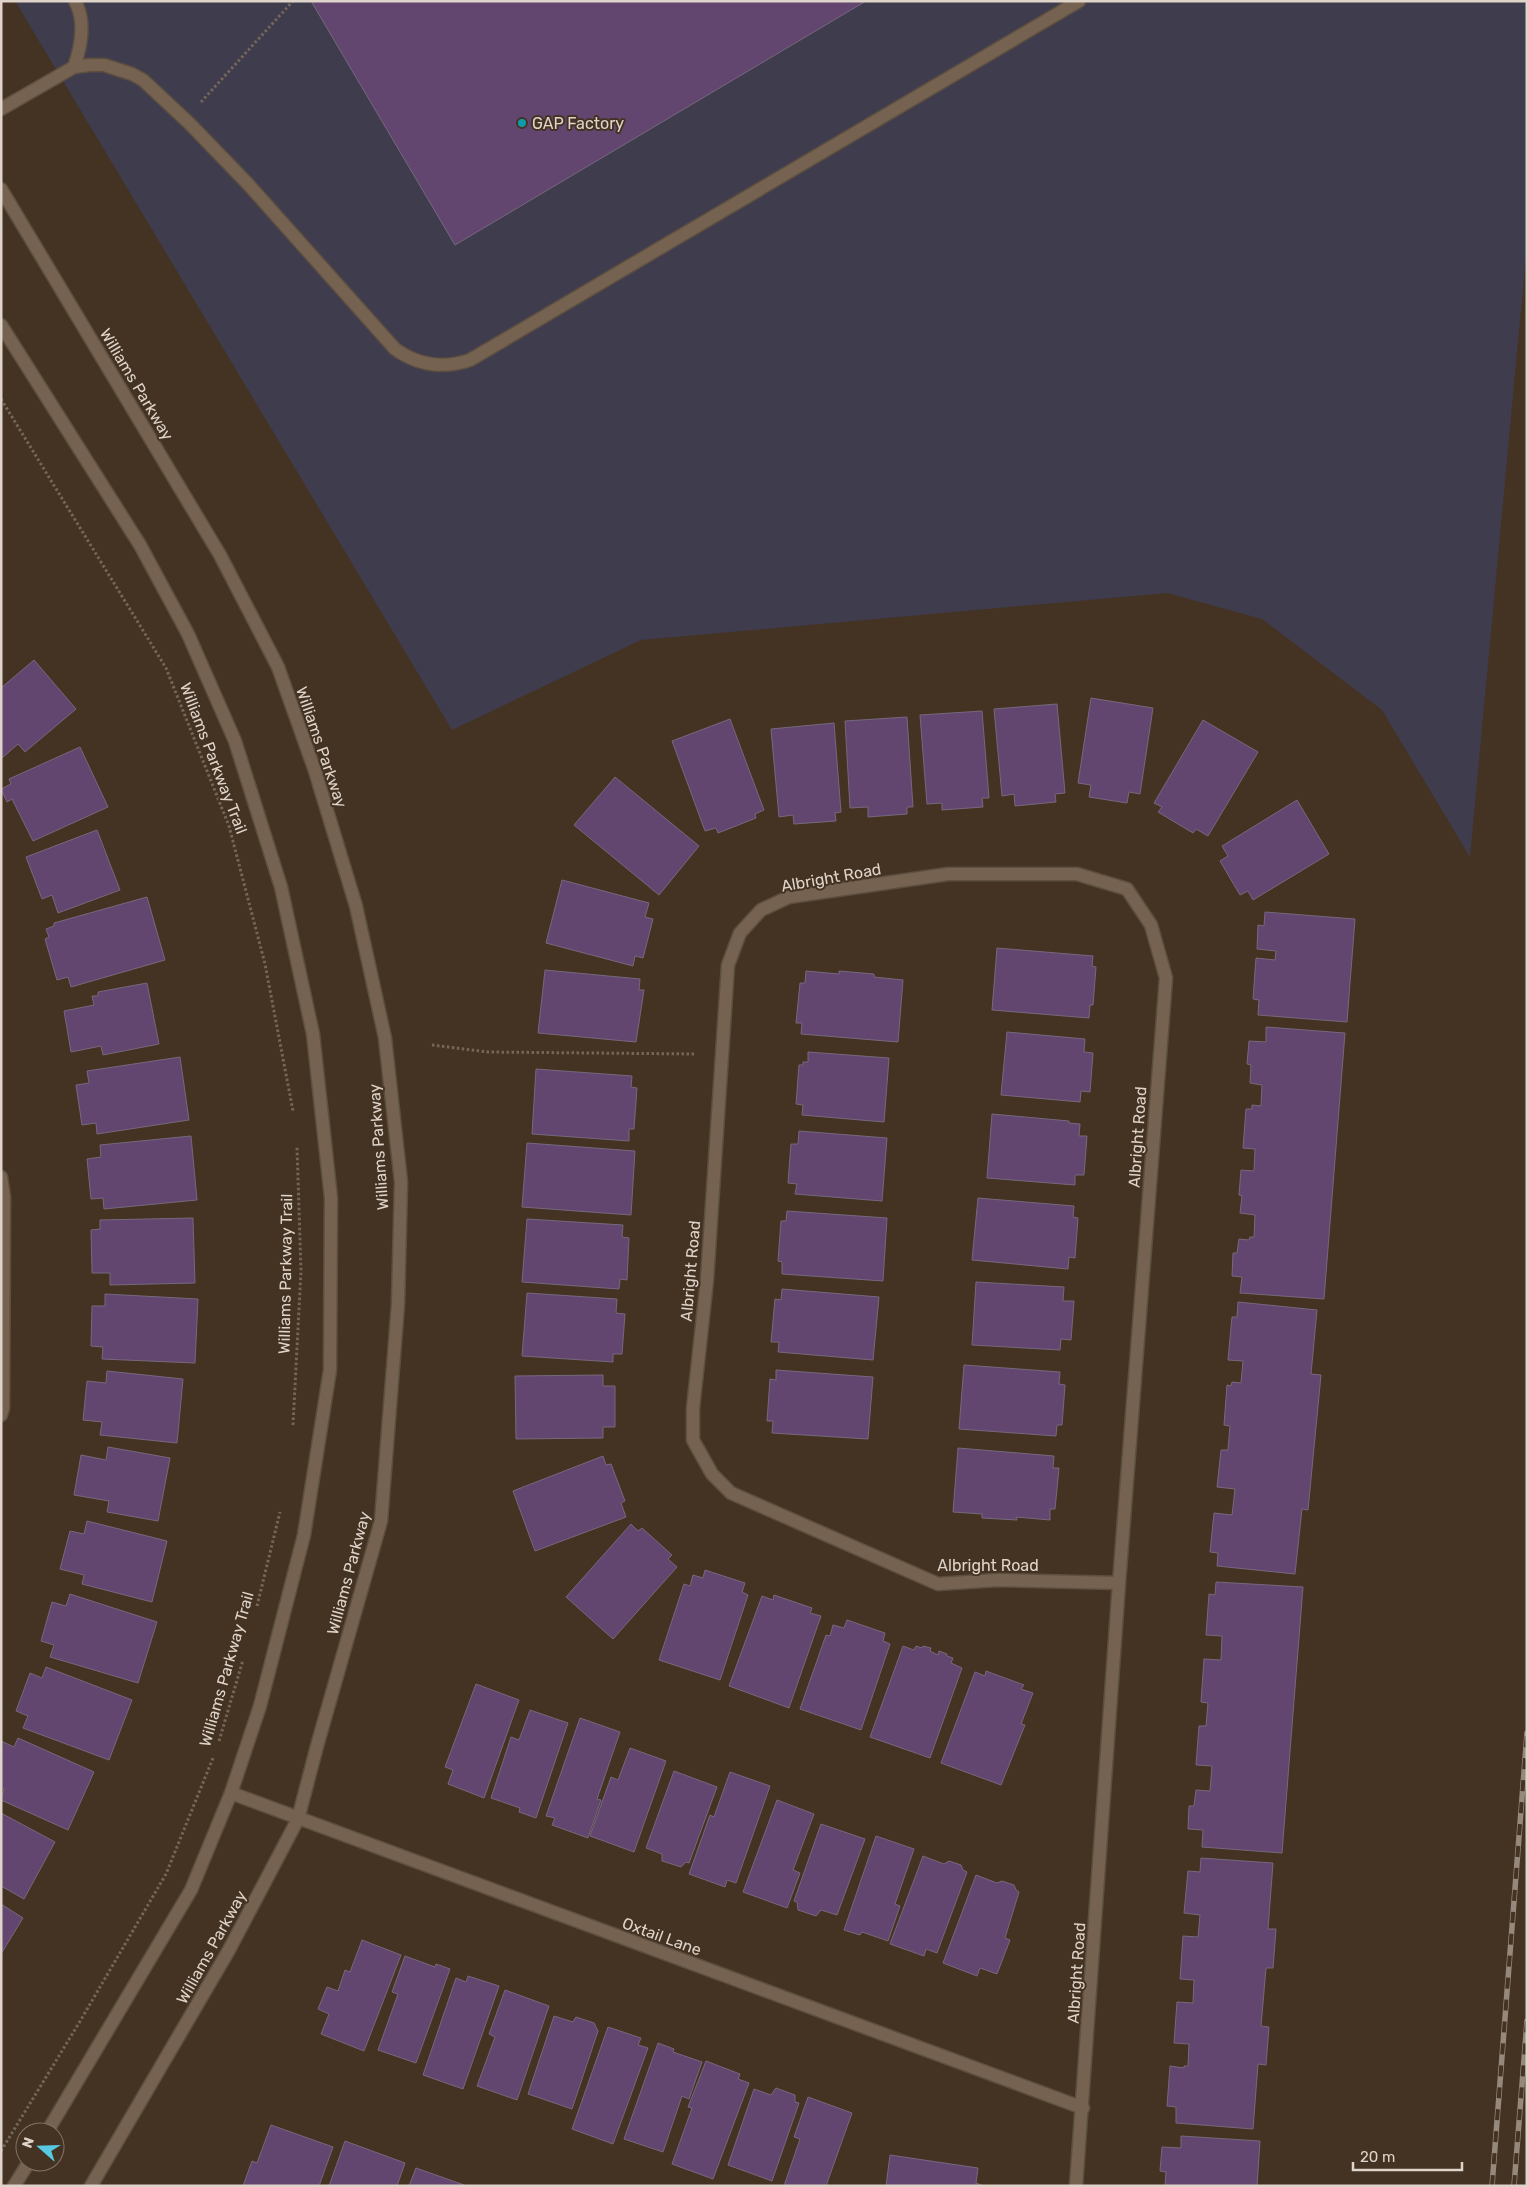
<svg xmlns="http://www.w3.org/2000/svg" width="1528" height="2187" viewBox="0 0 1528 2187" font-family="Rubik,sans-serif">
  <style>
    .industrial { fill: #3f3c4e }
    .building { fill: #634670; stroke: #76687c }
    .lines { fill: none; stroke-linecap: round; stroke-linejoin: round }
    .lane-casing { stroke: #5d4f40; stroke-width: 15 }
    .street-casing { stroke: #5d4f40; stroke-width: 15 }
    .secondary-casing { stroke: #5d4f40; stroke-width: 15 }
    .path { stroke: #756658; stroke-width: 3; stroke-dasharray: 2.5 2.5; stroke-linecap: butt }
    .lane { stroke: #756251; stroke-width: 12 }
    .street { stroke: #756251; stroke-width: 12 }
    .secondary { stroke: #756251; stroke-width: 12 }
    .rail-casing { stroke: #96887b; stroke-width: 5.5 }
    .rail { stroke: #443323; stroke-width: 4; stroke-dasharray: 11; stroke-linecap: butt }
    .culture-dot { fill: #0f9aa8; stroke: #443323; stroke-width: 2 }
    .labels { text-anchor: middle; stroke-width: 4; stroke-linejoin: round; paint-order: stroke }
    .poi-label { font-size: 16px; fill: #dfd4ca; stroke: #443323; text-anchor: start }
    .street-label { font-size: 16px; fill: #dfd4ca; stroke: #443323 }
  </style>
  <rect width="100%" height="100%" fill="#443323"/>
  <path class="industrial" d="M15,1H1527V245L1470,857L1382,710L1262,619L1167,593L641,640L452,730Z"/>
  <path class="building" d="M311,1H866L455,245Z
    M34,660L76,709L25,752L18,744L1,759V688Z
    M1091,698L1153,708L1140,794L1129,792L1127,803L1089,797L1091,785L1078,783Z
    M1057,704L1065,793L1055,794L1056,802L1015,806L1014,794L1002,796L994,709Z
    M982,711L989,798H982L983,807L942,810V803L927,804L920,715Z
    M907,717L913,807H907V814L868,817V807L850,808L845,721Z
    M730,719L764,810L755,814L756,818L718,833L716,828L705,831L672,741Z
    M1203,720L1258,752L1208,836L1196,829L1193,833L1158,812L1162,807L1154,803Z
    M834,723L841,812L835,813L836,821L794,824L793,815L779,817L771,729Z
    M80,747L108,807L33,841L12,799L7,802L1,789L11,784L9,779Z
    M615,777L699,846L659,895L574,825Z
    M1297,800L1329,854L1253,900L1248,891L1240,895L1220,861L1228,856L1222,846Z
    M97,830L120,890L58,913L52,895L42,899L26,857Z
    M562,880L649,903L645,917L653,919L643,958L635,956L633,966L546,943Z
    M147,897L165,960L71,987L68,977L57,980L45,939L49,937L46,929L54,926V923Z
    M1265,912L1355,919L1347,1022L1258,1015L1259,1000L1253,999L1256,958L1275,960L1276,951L1257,949L1258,925L1264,926Z
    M997,948L1093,956L1092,966L1096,967L1093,1005H1090L1089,1018L992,1010Z
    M545,970L640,979L639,990H644L636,1042L538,1033Z
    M806,971L839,974V971L874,974V977L903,980L898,1042L801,1034L802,1023H796L800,983H805Z
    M147,983L159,1044L103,1055L101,1046L71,1052L64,1011L94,1005L92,996H98V992Z
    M1266,1027L1345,1033L1324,1299L1240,1293L1242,1277L1232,1276L1233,1253H1237L1239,1239L1249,1240L1250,1237H1254L1255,1215L1240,1213L1242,1196L1239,1195L1241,1170L1254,1171L1255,1149L1243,1148L1246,1109H1252V1105L1261,1106L1262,1085L1250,1083L1251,1065L1247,1064L1249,1041L1266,1042Z
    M1007,1032L1085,1039L1084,1052L1093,1053L1090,1092L1081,1091L1080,1102L1001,1095Z
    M808,1052L889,1058L884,1122L802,1115L803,1105L796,1104L799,1065H803V1062H808Z
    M180,1057L189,1120L97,1134L96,1123L82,1125L76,1085L89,1083L87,1071Z
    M536,1069L632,1076L631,1087L637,1088L634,1129H629V1141L532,1134Z
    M992,1114L1069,1121V1123L1080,1124L1079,1136H1087L1084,1175H1075V1185L987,1178Z
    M799,1131L887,1138L882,1201L795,1194L797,1184L788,1183L791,1144H798Z
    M191,1136L197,1200L104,1209L103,1198L91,1199L87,1159L101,1157L100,1145Z
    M527,1143L635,1151L631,1215L522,1207Z
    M978,1198L1074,1206L1073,1217L1078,1218L1075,1258L1069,1257L1068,1269L972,1260Z
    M787,1211L887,1218L883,1281L782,1274V1262L778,1261L781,1221H786Z
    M193,1218L195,1283L110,1285V1273H92L91,1230L100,1229V1220Z
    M527,1219L623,1225L622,1237L629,1238L627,1280L620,1279L619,1289L522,1282Z
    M976,1282L1064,1287L1063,1301H1074L1071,1340L1061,1339L1060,1350L972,1345Z
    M782,1289L879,1297L873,1360L778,1352L779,1342H771L775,1299L781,1300Z
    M527,1293L617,1299L616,1313L625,1314L622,1354H613V1362L522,1356Z
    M105,1294L198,1299L195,1363L102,1359L103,1347L91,1346L92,1306H105Z
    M1238,1302L1317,1310L1311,1374L1321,1375L1308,1510L1302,1509L1295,1574L1217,1566L1218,1553L1210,1552L1214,1513L1232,1515L1235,1489L1217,1487L1221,1450H1228L1230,1426L1224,1425L1227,1385L1231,1386L1232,1382L1241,1383L1243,1361L1228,1360L1232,1317H1237Z
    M964,1365L1060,1372L1059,1384L1065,1385L1062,1425H1057L1056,1436L959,1429Z
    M776,1370L873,1377L868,1439L772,1433L773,1421H767L770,1379L776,1380Z
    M107,1371L183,1379L177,1443L100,1435L102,1422L83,1420L87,1381L106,1383Z
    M603,1375V1386H615V1427H603V1438L516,1439L515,1376Z
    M108,1447L170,1458L158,1521L107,1512L109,1501L74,1495L81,1455L106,1460Z
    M958,1448L1054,1456L1053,1468H1059L1055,1509H1050V1520L1016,1517L1017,1520L982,1518V1514L953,1512Z
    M603,1456L606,1465L611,1464L625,1501L621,1503L626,1517L535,1551L513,1491Z
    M87,1521L167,1541L152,1602L82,1584L84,1575L60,1569L70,1531L84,1534Z
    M631,1524L638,1531L642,1528L672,1555L668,1559L677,1567L613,1639L566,1597Z
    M705,1570L745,1583L742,1592L748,1595L720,1680L659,1660L684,1584L690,1586L693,1575L703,1578Z
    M1216,1582L1303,1587L1282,1853L1202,1847L1203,1830L1188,1829L1189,1806H1194L1196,1790L1210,1791L1212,1766L1196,1765L1199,1726H1206L1208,1703L1201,1702L1204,1659L1221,1660L1222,1636L1206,1635L1209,1594L1215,1595Z
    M70,1594L157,1622L138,1683L50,1657L54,1645L41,1641L52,1602L66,1606Z
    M774,1595L812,1608L810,1613L821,1616L789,1708L729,1686L762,1596L773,1600Z
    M847,1620L885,1633L883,1641L890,1644L861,1730L800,1709L826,1635L830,1636L833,1625L844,1628Z
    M903,1646L914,1650L916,1646L922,1648L923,1646L931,1648L930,1651L938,1655L939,1651L947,1654V1656L953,1658L951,1663L962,1668L930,1758L870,1737Z
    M46,1667L132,1700L109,1760L23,1728L28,1716L16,1711L30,1673L42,1678Z
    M986,1671L1024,1685L1021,1689L1033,1693L1021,1724L1025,1725L1001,1785L941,1763L975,1672L985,1676Z
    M476,1684L519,1700L484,1798L448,1784L453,1770L445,1767Z
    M530,1710L568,1723L536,1818L519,1812L520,1808L491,1798L511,1737L519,1740Z
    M580,1718L620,1732L597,1799L601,1800L588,1838L552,1825L555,1818L546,1816Z
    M18,1738L94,1772L68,1830L1,1800L4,1789L1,1788V1741L14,1747Z
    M630,1748L666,1761L634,1852L590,1836L611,1777L618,1780Z
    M674,1771L717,1787L689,1863L686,1862L681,1867L662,1861V1854L646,1848Z
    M730,1772L770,1786L736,1883L727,1880L725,1887L689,1874L710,1815L714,1817Z
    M777,1800L814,1814L793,1870L800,1873L787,1908L743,1892Z
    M1,1813L55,1842L24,1899L1,1886Z
    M821,1824L865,1839L837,1915L821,1910L816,1916L798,1910L797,1902L794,1901Z
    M876,1836L914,1849L895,1904L900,1906L888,1941L862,1932L860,1935L844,1930Z
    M923,1856L944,1864L949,1861L961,1865L963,1870L967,1872L937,1953L926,1949L924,1956L890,1944Z
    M1201,1858L1273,1863L1268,1929H1276L1273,1968H1266L1261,2026L1269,2027L1266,2065L1258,2064L1253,2129L1176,2123V2107L1167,2106L1170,2066L1184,2068V2066H1188L1189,2044L1174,2043L1177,2002L1193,2003L1194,1980L1180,1979L1183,1936L1198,1937L1200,1915L1184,1913L1188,1871L1200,1872Z
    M976,1875L997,1883L1002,1881L1014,1885L1016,1890L1019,1892L1005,1938L1010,1940L997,1974L980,1968L977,1976L943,1963Z
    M1,1904L23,1918L1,1954Z
    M362,1940L401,1955L364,2051L321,2034L329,2014L318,2009L327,1987L338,1991L345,1970L350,1972Z
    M405,1956L435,1967L436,1964L450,1969L416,2063L378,2050L398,1994L392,1992Z
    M468,1976L499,1986L463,2089L423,2075L456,1978L466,1982Z
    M505,1990L549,2006L517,2100L477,2086L495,2037L489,2034Z
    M554,2016L573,2022L576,2017L594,2023L598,2031L572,2109L528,2094Z
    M608,2027L641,2038L638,2045L648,2048L613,2144L572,2129Z
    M658,2043L674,2049L673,2052L702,2062L689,2099L682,2096L663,2152L624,2139Z
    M706,2061L740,2074L738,2079L749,2083L713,2179L672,2164L692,2108L688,2107Z
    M776,2088L795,2095V2102L799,2103L772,2181L728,2165L754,2089L771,2095Z
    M808,2097L852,2113L826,2186H784L800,2139L794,2137Z
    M271,2125L333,2147L319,2186H243L252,2161L257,2163Z
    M1181,2136L1260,2141L1257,2186H1165L1166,2172L1160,2171L1162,2147L1181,2148Z
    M345,2141L405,2163L397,2186H329Z
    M890,2155L978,2168L976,2183L984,2186H886Z
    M416,2168L467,2186H409Z"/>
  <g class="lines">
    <g class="lane-casing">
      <path id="lane" d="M74,67C81,47 86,21 75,1
        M1,109L74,67L90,65H104L132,74L143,80L190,124L248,184L395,349C419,366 443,369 470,360L1079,1"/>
    </g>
    <g class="street-casing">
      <path id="street" d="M1,1177L4,1197L3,1408L1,1415
        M231,1793L1083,2108
        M1076,2186L1119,1583L1166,978L1151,925L1127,889L1077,874H948L789,897L761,910L740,933L728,965L707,1280L693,1408V1440L712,1474L731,1493L938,1584L998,1580L1119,1583"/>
    </g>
    <g class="secondary-casing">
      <path id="secondary" d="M1,189L220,555L278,667L315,771L356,906L385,1038L401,1182L398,1304L381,1521L317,1746L298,1819L229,1950L91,2186
        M1,325L140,545L188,634L235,741L281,887L313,1034L331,1198L330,1370L304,1535L260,1706L231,1793L191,1890L47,2132
        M14,2186L29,2162"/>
    </g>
    <path class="path" d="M201,102L293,1
      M1,399L166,668L229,826L265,964L293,1111
      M432,1045L488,1052L696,1054
      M293,1425L301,1271L297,1147
      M257,1606L280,1512
      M219,1741L243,1660
      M1,2151L79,2023L166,1874L213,1758"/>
    <use href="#lane" class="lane"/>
    <use href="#street" class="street"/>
    <use href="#secondary" class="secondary"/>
    <g class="rail-casing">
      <path id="rail" d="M1492,2186L1527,1733
        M1514,2186L1527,2021"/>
    </g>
    <use href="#rail" class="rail"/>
  </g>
  <circle class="culture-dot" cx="522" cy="123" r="5"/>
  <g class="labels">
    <g class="poi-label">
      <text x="532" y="129">GAP Factory</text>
    </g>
    <g class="street-label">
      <text transform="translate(137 384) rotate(59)" y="6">Williams Parkway</text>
      <text transform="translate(322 747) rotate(71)" y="6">Williams Parkway</text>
      <text transform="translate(214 758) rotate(69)" y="6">Williams Parkway Trail</text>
      <text transform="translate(831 877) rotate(-10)" y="6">Albright Road</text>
      <text transform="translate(1137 1137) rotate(-86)" y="6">Albright Road</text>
      <text transform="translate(378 1147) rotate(-94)" y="6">Williams Parkway</text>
      <text transform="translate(690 1271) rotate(-85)" y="6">Albright Road</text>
      <text transform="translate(285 1274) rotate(-89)" y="6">Williams Parkway Trail</text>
      <text x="988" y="1571">Albright Road</text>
      <text transform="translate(348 1573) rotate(-75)" y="6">Williams Parkway</text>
      <text transform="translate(226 1669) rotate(-74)" y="6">Williams Parkway Trail</text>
      <text transform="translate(662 1936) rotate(20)" y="6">Oxtail Lane</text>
      <text transform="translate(211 1947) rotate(-61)" y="6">Williams Parkway</text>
      <text transform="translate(1076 1973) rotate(-86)" y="6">Albright Road</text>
    </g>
  </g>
  <rect width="1528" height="2187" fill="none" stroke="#dfd4ca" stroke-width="5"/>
  <g transform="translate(40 2147) rotate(290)"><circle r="24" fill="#443323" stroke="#827366"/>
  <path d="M0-4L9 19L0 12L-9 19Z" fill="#58c9e3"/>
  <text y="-8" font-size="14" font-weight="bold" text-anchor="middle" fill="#dfd4ca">N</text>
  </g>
  <path d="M1353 2162v8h109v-8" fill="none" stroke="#dfd4ca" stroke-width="2.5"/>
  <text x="1360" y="2162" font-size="15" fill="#dfd4ca" stroke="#443323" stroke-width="4" paint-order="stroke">20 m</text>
</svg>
